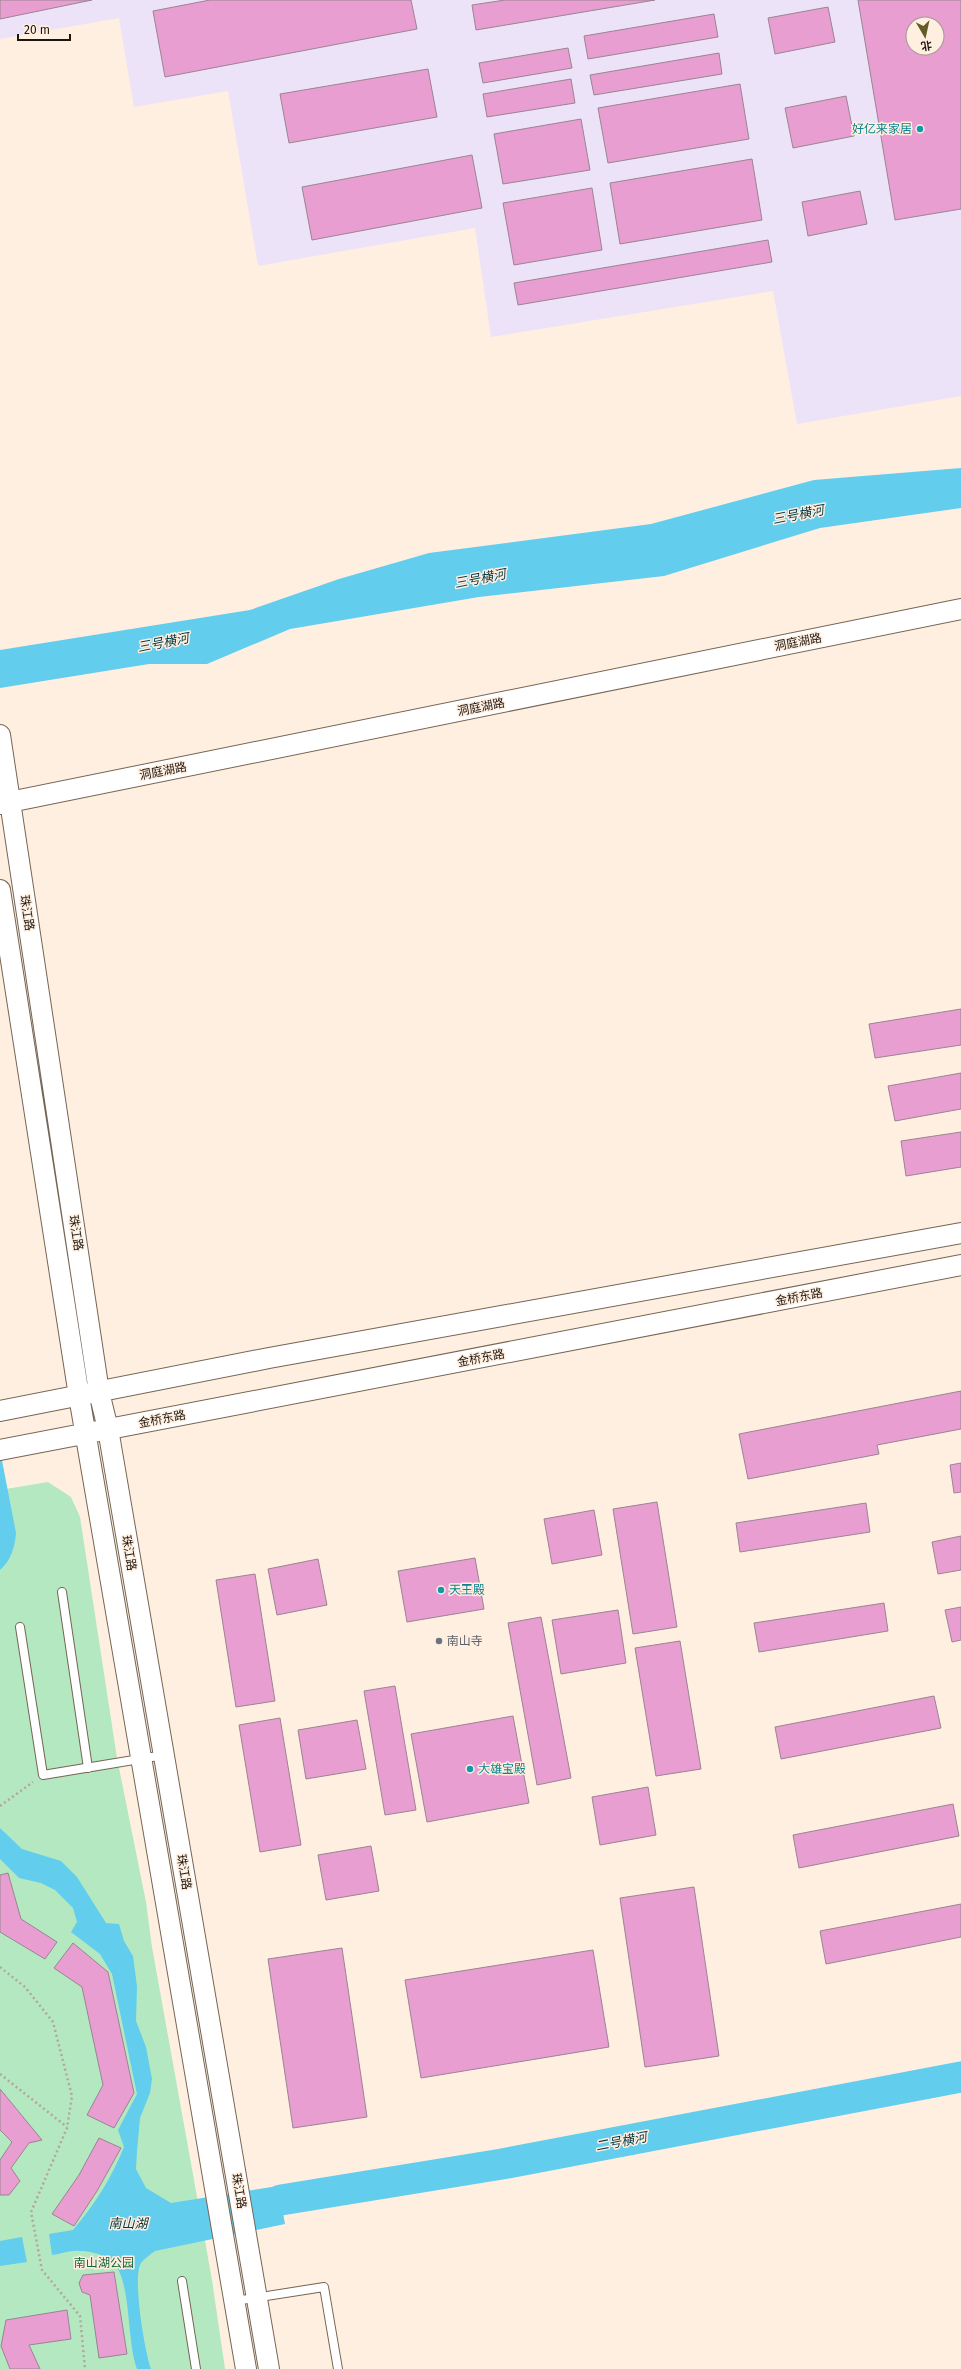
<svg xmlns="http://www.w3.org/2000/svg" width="961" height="2369" viewBox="0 0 961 2369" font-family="'Fira Sans','Noto Sans SC',sans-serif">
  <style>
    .commercial { fill: #ede3f9; fill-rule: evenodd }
    .green { fill: #b4e8c1 }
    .water { fill: #62cded }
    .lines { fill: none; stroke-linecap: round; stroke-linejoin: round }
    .river { stroke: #62cded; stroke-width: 31 }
    .building { fill: #e89ed0; stroke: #9a8492; fill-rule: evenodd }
    .service-casing { stroke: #766555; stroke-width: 10 }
    .tertiary-casing { stroke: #766555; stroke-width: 22 }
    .path { stroke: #b3a69a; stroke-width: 2.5; stroke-dasharray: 2 3; stroke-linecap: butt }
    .service { stroke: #fff; stroke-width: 8 }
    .tertiary { stroke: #fff; stroke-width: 20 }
    .culture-dot { fill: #0f9aa8; stroke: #ffefe0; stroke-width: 1.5 }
    .worship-dot { fill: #6b7280; stroke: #ffefe0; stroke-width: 1.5 }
    .labels { text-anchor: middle; stroke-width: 3; stroke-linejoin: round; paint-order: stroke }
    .culture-label { font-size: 12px; fill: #0d838f; stroke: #ffefe0; text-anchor: start }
    .street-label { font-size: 12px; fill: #1d1610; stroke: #ffefe0 }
    .worship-label { font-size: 12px; fill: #5b616d; stroke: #ffefe0; text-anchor: start }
    .park-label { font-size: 12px; fill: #136837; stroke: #ffefe0 }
    .water-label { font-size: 13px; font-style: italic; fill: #043845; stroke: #ffefe0 }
  </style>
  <rect width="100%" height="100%" fill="#ffefe0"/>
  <path class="commercial" d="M0,0H961V396L797,424L773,291L491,337L475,228L258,266L228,91L134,107L119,18L0,39ZM913,24H937V48H913Z"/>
  <path class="green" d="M48,1482L71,1497L80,1517L117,1758L146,1902L152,1947L212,2280L225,2369H0V1490Z"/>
  <path class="water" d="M961,468V508L820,528L664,576L479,597L290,629L207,664H149L0,688V650L250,610L339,579L429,553L651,524L814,480Z
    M0,1450L16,1533C15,1546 11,1561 0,1570Z
    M0,1828L22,1849L61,1861L77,1877L106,1923L119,1924L124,1941L133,1956L137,1986L136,2021L146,2047L152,2079L150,2093L140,2118L137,2151L136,2169L146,2188L171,2203L278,2186L285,2224L155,2251C151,2254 144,2259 141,2263C132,2278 145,2352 151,2369H137C127,2341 131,2291 117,2267C111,2256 92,2251 80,2251C71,2250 61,2254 52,2255L49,2234L73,2230C95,2204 111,2179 124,2147L118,2130L137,2094L112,1974L100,1954L71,1932L77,1922L73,1908L55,1890L41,1883L19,1878L0,1859Z
    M22,2237L27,2262L0,2266V2241Z"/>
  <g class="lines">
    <path class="river" d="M281,2200L502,2164L961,2077"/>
  </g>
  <path class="building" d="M0,0H92L0,19Z
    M210,0H411L417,29L165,77L153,11Z
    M505,0H655L476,30L472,5Z
    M858,0H961V209L895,220ZM913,24H937V48H913Z
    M828,7L835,42L775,54L768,18Z
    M714,14L718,37L588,59L584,36Z
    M568,48L572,68L483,83L479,63Z
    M719,53L722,74L594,95L590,75Z
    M428,69L437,117L289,143L280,94Z
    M571,79L575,103L487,117L483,94Z
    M740,84L749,139L608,163L598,108Z
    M846,96L854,136L793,148L785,108Z
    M581,119L590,170L503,184L494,134Z
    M472,155L482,208L312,240L302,187Z
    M752,159L762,220L620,244L610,183Z
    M592,188L602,250L514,265L503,203Z
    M860,191L867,224L808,236L802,202Z
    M768,240L772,262L518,305L514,283Z
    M961,1009V1045L875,1058L869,1024Z
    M961,1073V1109L895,1121L888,1086Z
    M961,1132V1167L906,1176L901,1141Z
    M961,1391V1429L877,1445L879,1454L748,1479L739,1434Z
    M961,1463V1492L954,1493L950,1465Z
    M657,1502L677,1627L633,1634L613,1509Z
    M866,1503L870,1532L740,1552L736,1523Z
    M594,1510L602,1555L552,1564L544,1519Z
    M961,1536V1570L938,1574L932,1542Z
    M475,1558L484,1609L407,1622L398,1571Z
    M318,1559L327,1605L277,1615L268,1569Z
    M255,1574L275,1701L236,1707L216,1580Z
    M884,1603L888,1631L759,1652L754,1623Z
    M961,1607V1640L952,1642L945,1610Z
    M618,1610L626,1663L561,1674L552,1620Z
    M541,1617L571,1778L537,1785L508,1623Z
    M680,1641L701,1769L656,1776L635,1648Z
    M395,1686L416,1810L385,1815L364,1691Z
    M934,1696L941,1728L781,1759L775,1727Z
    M513,1716L529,1803L427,1822L411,1734Z
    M280,1718L301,1845L260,1852L239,1725Z
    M357,1720L366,1769L306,1779L298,1730Z
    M648,1787L656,1835L600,1845L592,1797Z
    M953,1804L959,1836L799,1868L793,1835Z
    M371,1846L379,1891L326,1900L318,1855Z
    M8,1873L21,1919L57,1942L45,1959L0,1932V1875Z
    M694,1887L719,2056L645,2067L620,1898Z
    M961,1904V1937L826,1964L820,1931Z
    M73,1943L108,1972L134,2093L114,2128L87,2115L103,2085L82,1987L54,1968Z
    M342,1948L367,2117L293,2128L268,1959Z
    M593,1950L609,2047L421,2078L405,1980Z
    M0,2089L42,2140L29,2143L11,2168L20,2181L9,2195H0V2160L12,2142L0,2130Z
    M99,2138L121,2148L97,2191L74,2226L52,2214L79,2175Z
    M114,2272L127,2354L99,2358L90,2295L82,2292L79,2283L83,2275Z
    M67,2310L71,2339L29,2345L40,2369H10L1,2346L6,2320Z"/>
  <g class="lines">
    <g class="service-casing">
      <path id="service" d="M62,1592L88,1768
        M20,1627L43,1775L164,1755
        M182,2281L196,2369
        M235,2301L324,2287L338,2369"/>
    </g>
    <g class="tertiary-casing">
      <path id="tertiary" d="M0,735L99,1392L108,1429L269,2369
        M0,804L961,609
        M0,890L79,1396L246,2369
        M0,1411L269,1358L961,1233
        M0,1450L961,1265"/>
    </g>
    <path class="path" d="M0,1806L33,1782
      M0,1967L25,1987L53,2022L72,2096L67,2128L31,2212L42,2270L80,2316L85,2369
      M0,2074L67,2127"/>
    <use href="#service" class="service"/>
    <use href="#tertiary" class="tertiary"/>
  </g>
  <g class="culture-dot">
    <circle cx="920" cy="129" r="4"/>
    <circle cx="441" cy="1590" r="4"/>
    <circle cx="470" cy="1769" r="4"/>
  </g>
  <circle class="worship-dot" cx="439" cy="1641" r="4"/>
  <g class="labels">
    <g class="culture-label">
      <text x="912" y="133" text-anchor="end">好亿来家居</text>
      <text x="449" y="1594">天王殿</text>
      <text x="478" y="1773">大雄宝殿</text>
    </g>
    <g class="street-label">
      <text transform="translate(798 642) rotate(-11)" y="4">洞庭湖路</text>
      <text transform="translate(481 707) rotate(-11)" y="4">洞庭湖路</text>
      <text transform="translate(163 771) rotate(-11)" y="4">洞庭湖路</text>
      <text transform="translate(27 913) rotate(81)" y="4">珠江路</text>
      <text transform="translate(76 1233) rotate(81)" y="4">珠江路</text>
      <text transform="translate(799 1297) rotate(-11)" y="4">金桥东路</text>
      <text transform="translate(481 1358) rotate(-11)" y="4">金桥东路</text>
      <text transform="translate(162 1419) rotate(-11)" y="4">金桥东路</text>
      <text transform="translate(129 1553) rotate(80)" y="4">珠江路</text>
      <text transform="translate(184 1872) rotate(80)" y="4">珠江路</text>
      <text transform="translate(239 2191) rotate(80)" y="4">珠江路</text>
    </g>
    <g class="worship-label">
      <text x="447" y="1645">南山寺</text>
    </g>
    <g class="park-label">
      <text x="104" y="2267">南山湖公园</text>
    </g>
    <g class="water-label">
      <text transform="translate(798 514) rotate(-11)" y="5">三号横河</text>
      <text transform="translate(480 578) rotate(-11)" y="5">三号横河</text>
      <text transform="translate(163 642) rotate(-11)" y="5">三号横河</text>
      <text transform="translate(621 2141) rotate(-11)" y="5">二号横河</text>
      <text x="128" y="2228">南山湖</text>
    </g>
  </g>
  <g transform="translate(925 36) rotate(171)"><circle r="19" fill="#ffefe0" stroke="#a5988d"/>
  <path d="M0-3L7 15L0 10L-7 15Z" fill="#645c28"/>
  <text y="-6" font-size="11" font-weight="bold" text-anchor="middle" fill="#1d1610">北</text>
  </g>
  <path d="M18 34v6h52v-6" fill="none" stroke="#1d1610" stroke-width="2"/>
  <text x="24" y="34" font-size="12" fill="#1d1610" stroke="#ffefe0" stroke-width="3" paint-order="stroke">20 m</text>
</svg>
